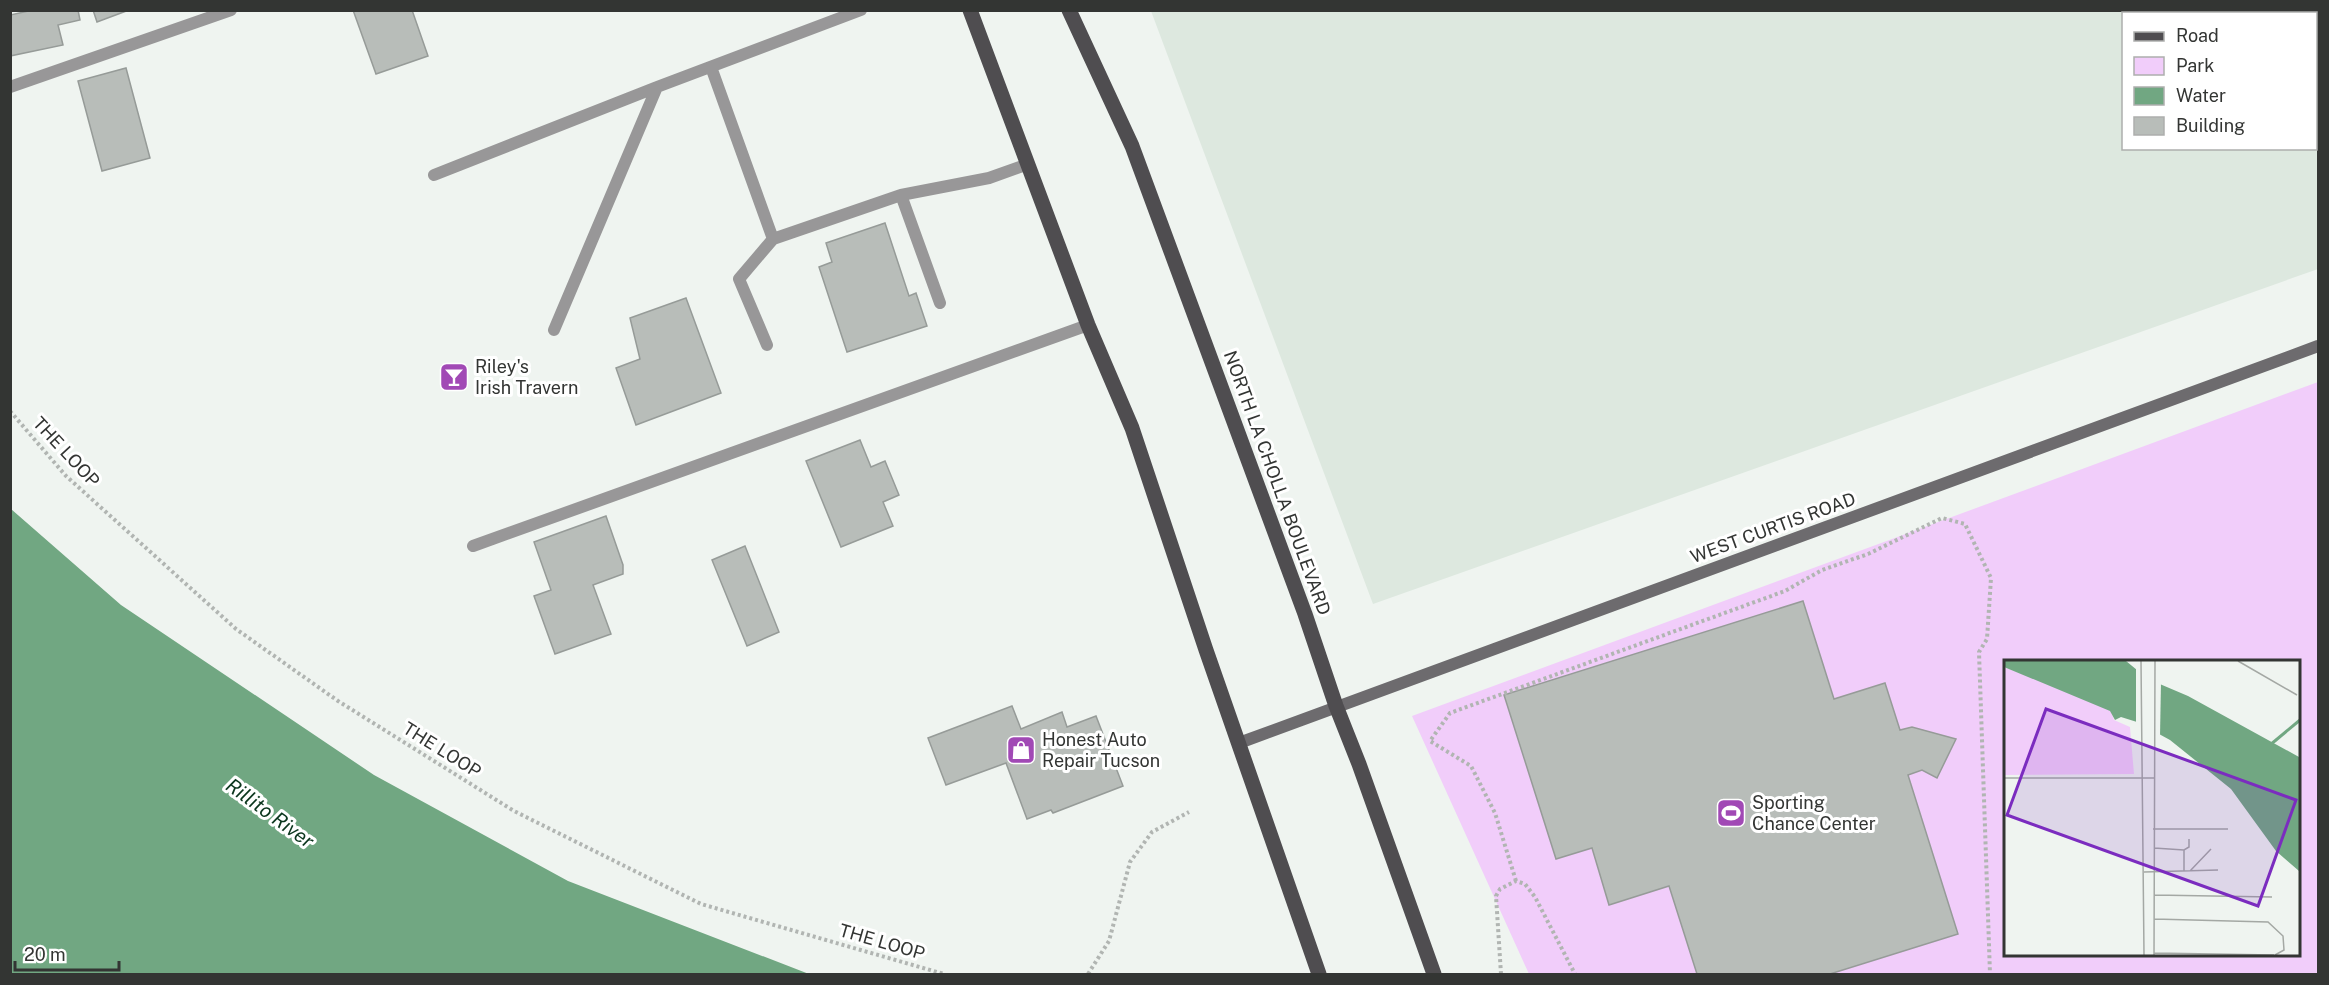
<svg xmlns="http://www.w3.org/2000/svg" width="2329" height="985" viewBox="0 0 2329 985" font-family="'Public Sans',sans-serif">
  <style>
    .built { fill: #dde8df; fill-rule: evenodd }
    .green { fill: #f1cdfa; fill-rule: evenodd }
    .water { fill: #71a782 }
    .building { fill: #b8bdb9; stroke: #969b98; stroke-width: 1.5 }
    .lines { fill: none; stroke-linecap: round; stroke-linejoin: round }
    .path { stroke: #b1b5b2; stroke-width: 4; stroke-dasharray: 3 3; stroke-linecap: butt }
    .lane { stroke: #989798; stroke-width: 12 }
    .secondary { stroke: #6d6b6e; stroke-width: 12 }
    .primary { stroke: #4f4d50; stroke-width: 15 }
    .labels { text-anchor: middle; stroke-width: 6; stroke-linejoin: round; paint-order: stroke }
    .poi-label { font-size: 18px; fill: #333533; stroke: #fff; text-anchor: start }
    .street-label { font-size: 18px; fill: #333533; stroke: #fff }
    .water-label { font-size: 20px; font-style: italic; fill: #0b361d; stroke: #fff }
    .inset-river { fill: none; stroke: #71a782; stroke-width: 3 }
    .inset-road { fill: none; stroke: #a4a8a4; stroke-width: 1.5 }
    .view { fill: #7b2cbf; fill-opacity: 0.15; stroke: #7b2cbf; stroke-width: 3 }
    .inset-edge { fill: none; stroke: #333533; stroke-width: 3 }
  </style>
  <rect width="100%" height="100%" fill="#eff4f0"/>
  <path class="built" d="M1151,11H2318V269L1373,604ZM2124,14H2316V148H2124Z"/>
  <path class="green" d="M2318,382V974H1529L1412,716ZM2005,661H2298V954H2005Z"/>
  <path class="water" d="M11,509L121,605L374,775L568,881L809,974H11Z"/>
  <path class="building" d="M33,10H78L80,20L58,25L63,45L10,56V15Z
    M93,10H129L97,22Z
    M353,10H412L428,56L376,74Z
    M126,68L150,158L102,171L78,81Z
    M885,223L909,296L916,293L927,326L847,352L819,267L832,262L826,243Z
    M686,298L721,393L636,425L616,368L640,359L630,318Z
    M860,440L871,467L885,461L899,495L883,502L893,526L841,547L806,461Z
    M606,516L623,565V574L593,585L611,634L555,654L534,596L551,590L534,542Z
    M745,546L779,632L747,646L712,560Z
    M1803,601L1834,699L1885,683L1900,730L1912,727L1956,739L1937,778L1922,770L1908,775L1958,934L1830,974H1697L1669,886L1609,905L1592,848L1556,859L1504,695Z
    M1012,706L1021,729L1062,712L1067,727L1096,716L1123,786L1053,813L1051,810L1027,819L1006,763L946,785L928,738Z"/>
  <g class="lines">
    <path class="path" d="M10,411L66,476L236,629L338,701L514,811L701,904L944,974
      M1516,881L1495,813L1471,766L1430,741L1450,713L1785,591L1822,570L1868,554L1942,518L1965,524L1991,578L1987,639L1979,652L1990,974
      M1088,974L1109,941L1130,862L1152,832L1189,812
      M1501,974L1496,896L1500,889L1516,881L1525,884L1535,897L1575,974"/>
    <path class="lane" d="M711,67L773,239
      M10,87L231,10
      M434,175L657,87L861,10
      M901,195L940,303
      M554,330L657,87
      M767,345L739,279L773,239L901,195L989,178L1028,164
      M473,546L1088,325"/>
    <path class="secondary" d="M1239,743L2318,346"/>
    <path class="primary" d="M970,10L1088,325L1132,428L1206,650L1319,974
      M1069,10L1132,146L1305,614L1336,706L1359,764L1434,974"/>
  </g>
  <defs>
    <g id="bar-square" transform="scale(1.5)"><rect x="-9" y="-9" width="18" height="18" rx="4" fill="#a149b5" stroke="#fff"/><path d="M-6-5H6L.8 .8V4.5H3.5V6h-7V4.5H-.8V.8Z" fill="#fff"/></g>
    <g id="shop-square" transform="scale(1.5)"><rect x="-9" y="-9" width="18" height="18" rx="4" fill="#a149b5" stroke="#fff"/><path d="M-5-2.5h2.3a2.7 3.5 0 0 1 5.4 0H5L5.5 6h-11ZM-1.5-2.5h3a1.5 2.3 0 0 0-3 0Z" fill="#fff"/></g>
    <g id="stadium-square" transform="scale(1.5)"><rect x="-9" y="-9" width="18" height="18" rx="4" fill="#a149b5" stroke="#fff"/><path d="M0-5a6.5 5 0 1 0 0 10a6.5 5 0 1 0 0-10ZM-3.5-1.8h7v3.6h-7Z" fill="#fff"/></g>
  </defs>
  <g fill-rule="evenodd">
    <use href="#bar-square" x="454" y="377"/>
    <use href="#shop-square" x="1021" y="750"/>
    <use href="#stadium-square" x="1731" y="813"/>
  </g>
  <g class="labels">
    <g class="poi-label">
      <text x="475" y="373">Riley's<tspan x="475" dy="21">Irish Travern</tspan></text>
      <text x="1042" y="746">Honest Auto<tspan x="1042" dy="21">Repair Tucson</tspan></text>
      <text x="1752" y="809">Sporting<tspan x="1752" dy="21">Chance Center</tspan></text>
    </g>
    <g class="street-label">
      <text transform="translate(66 452) rotate(47)" y="6">THE LOOP</text>
      <text transform="translate(1277 483) rotate(70)" y="6">NORTH LA CHOLLA BOULEVARD</text>
      <text transform="translate(1773 528) rotate(-20)" y="6">WEST CURTIS ROAD</text>
      <text transform="translate(442 750) rotate(32)" y="6">THE LOOP</text>
      <text transform="translate(882 942) rotate(16)" y="6">THE LOOP</text>
    </g>
    <g class="water-label">
      <text transform="translate(270 813) rotate(36)" y="7">Rillito River</text>
    </g>
  </g>
  <g transform="translate(2004 660)">
    <rect width="296" height="296" fill="#eff4f0"/>
    <path d="M0,7L81,38L107,51L110,60L126,67L130,114L0,115Z" fill="#f1cdfa"/>
    <path d="M0,1H122L144,19L184,36L295,97V211L272,191L227,129L166,80L133,62L117,57L111,60L106,51L0,7Z" fill="#71a782"/>
    <path d="M132,5L157,22L156,77L132,65Z" fill="#eff4f0"/>
    <path class="inset-river" d="M266,85L296,60"/>
    <path class="inset-road" d="M137,1L140,295M234,1L293,35M0,118H150M149,169H224M150,188L180,190L185,187V179M180,211V190M186,211L207,189M140,212L214,210M150,235L268,237M150,259L264,262L279,276L280,290L271,295M150,293L270,295M150,295L151,1"/>
    <path class="view" d="M42,49L292,140L254,246L3,155Z"/>
    <rect width="296" height="296" class="inset-edge"/>
  </g>
  <rect width="2329" height="985" fill="none" stroke="#333533" stroke-width="24"/>
  <rect x="2122" y="12" width="195" height="138" fill="#ffffff" stroke="#adaead" stroke-width="1.5"/>
  <rect x="2134" y="32" width="30" height="9" fill="#4f4d50" stroke="#adaead" stroke-width="1.5"/>
  <text x="2176" y="42" font-size="18" fill="#333533">Road</text>
  <rect x="2134" y="57" width="30" height="18" fill="#f1cdfa" stroke="#adaead" stroke-width="1.5"/>
  <text x="2176" y="72" font-size="18" fill="#333533">Park</text>
  <rect x="2134" y="87" width="30" height="18" fill="#71a782" stroke="#adaead" stroke-width="1.5"/>
  <text x="2176" y="102" font-size="18" fill="#333533">Water</text>
  <rect x="2134" y="117" width="30" height="18" fill="#b8bdb9" stroke="#adaead" stroke-width="1.5"/>
  <text x="2176" y="132" font-size="18" fill="#333533">Building</text>
  <path d="M15 961v9h104v-9" fill="none" stroke="#333533" stroke-width="3"/>
  <text x="24" y="961" font-size="18" fill="#333533" stroke="#ffffff" stroke-width="4.5" paint-order="stroke">20 m</text>
</svg>
